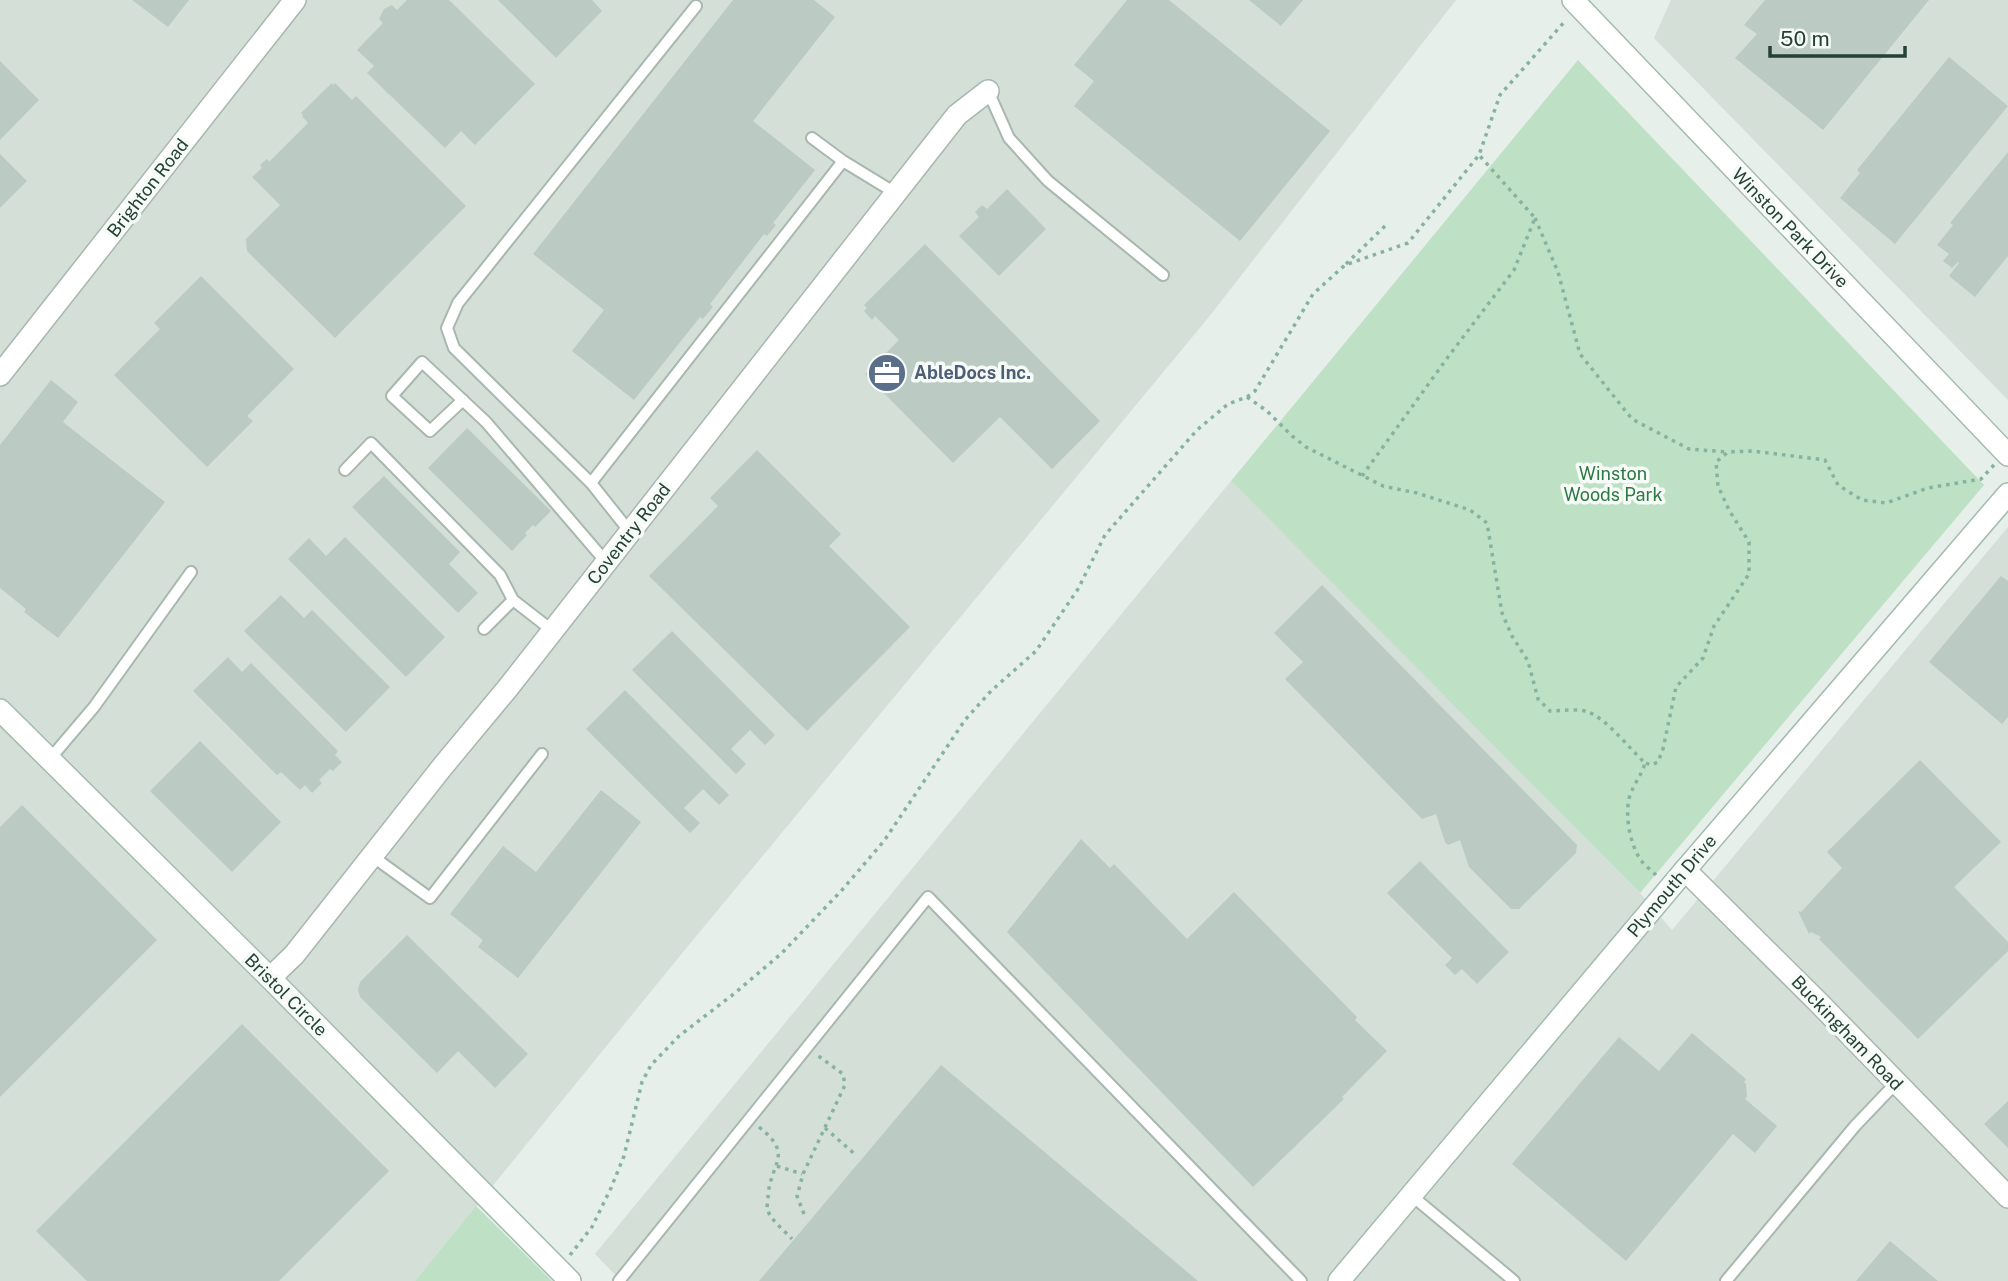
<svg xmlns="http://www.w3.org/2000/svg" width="2008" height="1281" viewBox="0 0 2008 1281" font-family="'Public Sans',sans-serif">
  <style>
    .built { fill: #d4dfd8 }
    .green { fill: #bee0c4 }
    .building { fill: #bbcac2 }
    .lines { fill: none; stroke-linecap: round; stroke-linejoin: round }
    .lane-casing { stroke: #a8b7b0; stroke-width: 14 }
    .street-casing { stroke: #a8b7b0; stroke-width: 24 }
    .secondary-casing { stroke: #a4bbb0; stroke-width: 24 }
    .path { stroke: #86b3a0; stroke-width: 3.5; stroke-dasharray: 3.5 5; stroke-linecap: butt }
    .lane { stroke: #fff; stroke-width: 10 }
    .street { stroke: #fff; stroke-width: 21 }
    .secondary { stroke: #fff; stroke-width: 21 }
    .labels { text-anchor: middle; stroke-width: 7; stroke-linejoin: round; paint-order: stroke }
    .street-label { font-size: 18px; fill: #244136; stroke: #f6fbf8 }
    .service-label { font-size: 18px; font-weight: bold; fill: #4e5e75; stroke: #f6fbf8; text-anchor: start }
    .park-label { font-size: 18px; fill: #2d7942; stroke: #f6fbf8 }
  </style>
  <rect width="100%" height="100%" fill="#e6efea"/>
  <path class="built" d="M0,0H1456L1208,318L688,946L415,1281H0Z
    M1671,0H2008V400L1654,38Z
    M1231,481L1640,893L1672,930L2008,527V1281H621L595,1254Z"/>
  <path class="green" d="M1578,60L1984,485L1640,893L1231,481Z
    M476,1206L552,1281H415Z"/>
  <path class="building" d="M132,0H189L168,27Z
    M407,0H449L535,84L475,145L461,131L445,148L367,73L374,66L357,50L383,23L379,19L384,9L392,5L397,10Z
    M498,0H592L602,11L556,58Z
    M733,0H814L835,17L753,121L815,170L773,223L776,225L767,236L764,234L710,304L713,307L703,319L700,317L634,400L572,351L604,310L533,254Z
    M1127,0H1169L1330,131L1240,241L1074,106L1094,81L1074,65Z
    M1249,0H1303L1281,26Z
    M1765,0H1929L1823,130L1735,58L1757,34L1744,25Z
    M1949,57L2008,106L1895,244L1840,198L1860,173L1857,170Z
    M0,61L39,100L0,140Z
    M332,83L333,85L335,83L352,100L356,96L466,206L335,338L247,251L246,239L280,205L252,177L262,168L260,165L267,159L269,162L308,123L302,116L303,115L301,113Z
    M2008,152V256L1975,297L1949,276L1959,263L1958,262L1952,268L1943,261L1949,254L1937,245L1953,225L1950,223Z
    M0,154L27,181L0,208Z
    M1007,189L1046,229L999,276L959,236L979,217L975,212L982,205L987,209Z
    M925,244L1100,421L1052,469L1000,417L953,463L865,374L899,340L875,316L872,320L864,311L867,308L864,305Z
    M201,276L294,369L247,416L253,421L207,467L114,375L160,329L154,323Z
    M51,380L78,402L63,422L165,502L58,638L24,612L26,609L0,588V445Z
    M467,428L551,511L535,527L533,525L525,533L527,535L512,551L428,468Z
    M757,450L841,534L829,546L910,627L807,731L649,576L718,506L710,498Z
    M384,476L460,552L449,564L478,593L458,613L352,507Z
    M345,537L445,637L406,677L288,559L309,538L326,556Z
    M2001,576L2008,581V717L2002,724L1929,662Z
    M1322,585L1577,845L1576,853L1519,909H1511L1469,867L1460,840L1448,845L1445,842L1436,814L1422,819L1285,679L1303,662L1274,633Z
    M281,595L304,618L312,610L390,687L346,732L244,631Z
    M672,631L775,735L765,745L750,730L731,749L746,764L736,774L632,670Z
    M228,657L242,672L251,663L338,751L335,755L342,762L333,771L330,769L319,780L322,783L312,793L305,785L300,790L281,772L277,775L193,691Z
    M625,690L729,795L719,805L703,789L684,808L700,823L690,833L586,729Z
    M200,741L281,822L232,872L150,791Z
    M1920,760L2001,842L1954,887L2008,942V951L1918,1039L1819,939L1821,937L1811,932L1809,934L1798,911L1801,912L1842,868L1827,852Z
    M601,790L641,822L518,978L478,947L483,940L450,914L503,846L536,872Z
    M22,805L157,940L0,1097V827Z
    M1081,839L1110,868L1114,864L1187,939L1234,892L1357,1017L1355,1020L1387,1051L1342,1097L1344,1099L1253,1187L1007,932Z
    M1420,861L1509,952L1477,984L1462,969L1455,975L1445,965L1452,958L1387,893Z
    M407,935L528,1054L495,1088L458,1051L437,1073L360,997L358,990L360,982Z
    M242,1024L389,1171L279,1281H87L36,1231Z
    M1692,1033L1746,1079L1744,1082L1746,1084L1747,1097L1745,1099L1777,1126L1755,1153L1733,1134L1626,1261L1512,1164L1619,1037L1659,1071Z
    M941,1065L1198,1281H759Z
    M2008,1101V1148L1984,1124Z
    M1890,1241L1938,1281H1856Z"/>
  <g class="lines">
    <g class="lane-casing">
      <path id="lane" d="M696,6L458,303L447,328L454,348L591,483L843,161
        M988,91L1009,138L1048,181L1163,275
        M812,138L843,161L897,194
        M463,400L430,431L392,396L422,362L486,422L606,562
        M345,470L371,443L500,575L513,600L553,631
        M591,483L630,532
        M484,629L513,600
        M49,760L94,707L191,572
        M372,856L430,898L542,754
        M1411,1195L1514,1281
        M619,1281L928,897L1301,1281
        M1726,1281L1855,1126L1896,1083"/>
    </g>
    <g class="street-casing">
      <path id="street" d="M0,375L295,0
        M1685,870L1819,1003L2008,1197
        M270,978L294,955L443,766L507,689L957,115L988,91"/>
    </g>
    <g class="secondary-casing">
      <path id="secondary" d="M1573,0L2008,455
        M0,710L270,978L570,1281
        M1339,1281L1685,870L2008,494"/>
    </g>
    <path class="path" d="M1535,218L1558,272L1580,354L1632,419L1689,449L1728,452
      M1346,264L1386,225
      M1247,397L1267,411L1292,436L1306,447L1383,486L1417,493L1470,510L1487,523L1502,613L1512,636L1528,661L1538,699L1550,711C1561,711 1578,708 1588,712C1607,719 1629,748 1645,763C1642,775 1632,786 1629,799C1625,817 1630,843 1640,859C1644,865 1651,870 1656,875
      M1362,476L1448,357L1514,270L1535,218L1479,155
      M1646,763L1651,765L1658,762L1663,749L1676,687L1703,658L1714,626L1749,574V542L1729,510L1718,486L1716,462L1728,452L1753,451L1825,460L1838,485L1862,500L1886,503L1928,488L1981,479L1994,465
      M759,1127C795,1156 770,1162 768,1197C768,1198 767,1207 767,1208C770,1220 784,1230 792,1239
      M825,1128L857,1156
      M777,1166L802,1174
      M804,1214L797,1196L803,1174L845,1085L843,1074L817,1055
      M570,1255L592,1227L611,1188L624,1156L642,1082L651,1065L679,1036L735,993L782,953L842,890L884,841L965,720L991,691L1036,651L1078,589L1105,535L1197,430L1228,404L1247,397L1255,391L1313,294L1345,265L1408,243L1479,155L1500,95L1566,20"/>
    <use href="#lane" class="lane"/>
    <use href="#street" class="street"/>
    <use href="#secondary" class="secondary"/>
  </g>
  <defs>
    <g id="office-disc" transform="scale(2.0125)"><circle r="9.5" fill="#5c6f8a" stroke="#f6fbf8"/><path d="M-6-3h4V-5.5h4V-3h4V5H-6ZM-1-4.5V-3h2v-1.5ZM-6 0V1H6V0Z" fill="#fff"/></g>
  </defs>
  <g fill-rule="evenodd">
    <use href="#office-disc" x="887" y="373"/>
  </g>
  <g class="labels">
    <g class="street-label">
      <text transform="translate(148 188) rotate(-52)" y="6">Brighton Road</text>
      <text transform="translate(1790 228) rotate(46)" y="6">Winston Park Drive</text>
      <text transform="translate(629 534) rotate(-52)" y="6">Coventry Road</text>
      <text transform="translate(1672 886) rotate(-50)" y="6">Plymouth Drive</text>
      <text transform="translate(286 995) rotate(45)" y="6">Bristol Circle</text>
      <text transform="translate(1847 1033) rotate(46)" y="6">Buckingham Road</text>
    </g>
    <g class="service-label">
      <text x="914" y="379">AbleDocs Inc.</text>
    </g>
    <g class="park-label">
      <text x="1613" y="480">Winston<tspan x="1613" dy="21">Woods Park</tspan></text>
    </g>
  </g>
  <path d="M1770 46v10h135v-10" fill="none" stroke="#244136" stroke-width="3.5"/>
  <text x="1780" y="46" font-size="21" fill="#244136" stroke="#f6fbf8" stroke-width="5" paint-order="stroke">50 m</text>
</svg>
